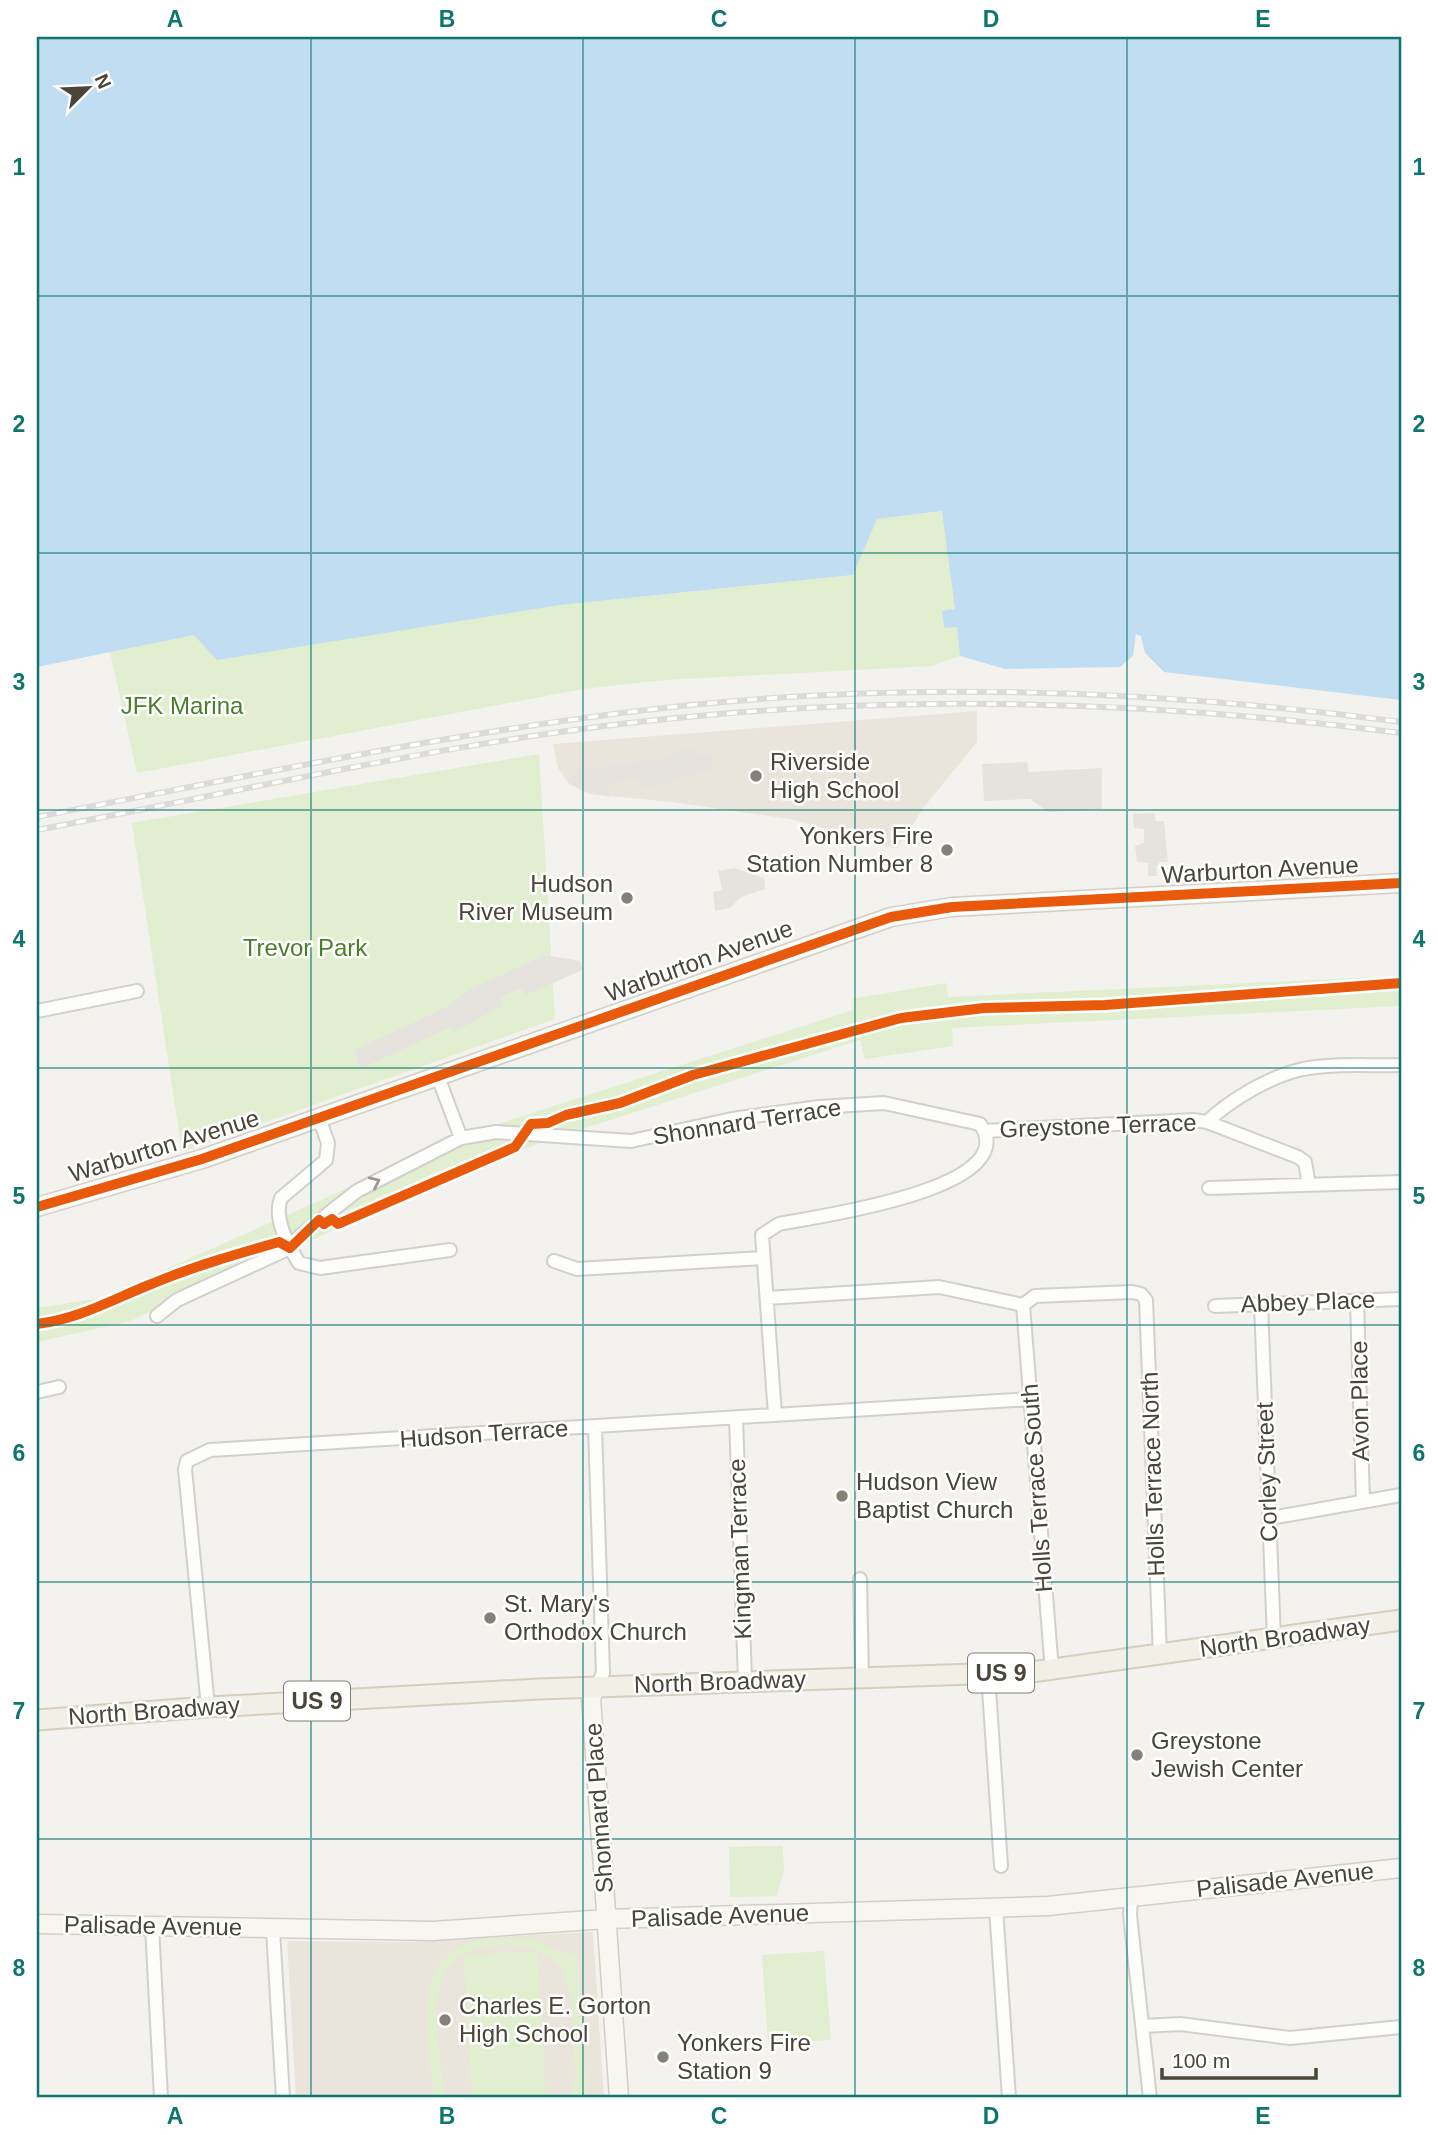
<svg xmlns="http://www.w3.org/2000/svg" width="1438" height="2135" viewBox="0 0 1438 2135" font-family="Helvetica,sans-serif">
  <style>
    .education { fill: #eae5da }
    .green { fill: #e1eecf }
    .parking { fill: #e6e3df }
    .water { fill: #c0ddf1 }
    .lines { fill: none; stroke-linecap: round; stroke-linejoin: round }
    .street-casing { stroke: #d2d0cb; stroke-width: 16 }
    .secondary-casing { stroke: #d3cfc5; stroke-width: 21 }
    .primary-casing { stroke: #d6cebb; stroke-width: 23 }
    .street { stroke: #fdfdfc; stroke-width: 12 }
    .secondary { stroke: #f7f6f1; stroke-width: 18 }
    .primary { stroke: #f2efe6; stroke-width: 19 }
    .rail-casing { stroke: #dbdbda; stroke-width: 6 }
    .rail { stroke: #fff; stroke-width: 3.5; stroke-dasharray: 10; stroke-linecap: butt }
    .cycleway-casing { stroke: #fff; stroke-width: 15 }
    .cycleway { stroke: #e8590c; stroke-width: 10 }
    .oneway { stroke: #9b9791 }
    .grid { fill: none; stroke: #0f766e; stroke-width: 2; stroke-opacity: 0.55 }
    .poi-dot { fill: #868178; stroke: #fff; stroke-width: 2.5 }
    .labels { text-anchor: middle; stroke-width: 5; stroke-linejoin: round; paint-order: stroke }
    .shield { fill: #fff; stroke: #817c74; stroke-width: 2 }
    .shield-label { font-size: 23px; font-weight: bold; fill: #4b4439 }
    .park-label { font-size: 24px; fill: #4a7f2a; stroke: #fff }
    .poi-label { font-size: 24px; fill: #4b4439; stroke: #fff; text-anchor: start }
    .street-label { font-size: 24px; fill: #4b4439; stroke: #fff }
    .neatline { fill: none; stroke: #0f766e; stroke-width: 2.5 }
    .grid-label { font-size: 23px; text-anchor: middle; font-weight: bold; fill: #0f766e }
  </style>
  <rect width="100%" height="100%" fill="#f4f2ee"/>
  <path class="education" d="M977,711V742L924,807L897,849L790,819L672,802L590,794L569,784L558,768L553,744Z
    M593,1932L604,2098H296L287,1941L408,1942Z"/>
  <path class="green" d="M943,511L955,609L942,611L944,628L957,626L960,656L932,666L665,680L583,689L137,773L110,652L194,635L560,605L853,575L877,519Z
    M539,754L555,1019L182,1152L132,823Z
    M1401,976V1006L952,1028L953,1046L865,1059L860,1040L582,1129L492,1126L853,1010L852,999L946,983L948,997Z
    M513,1136L539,1143L308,1241L360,1197L459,1146Z
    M357,1184L262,1255L131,1321L37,1342V1308L101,1298Z
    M783,1846L784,1870L777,1896L730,1897L729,1847Z
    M532,1939C549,1945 558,1955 577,1954L587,2092L584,2098H569C579,2080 574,2060 573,2041C571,2018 574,1987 560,1968C535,1934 452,1937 440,1983C431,2015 441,2056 443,2089L447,2098H436L433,2091C430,2043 408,1960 472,1942C490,1937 513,1940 532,1939Z
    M537,1951L546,2098H472L464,1955Z
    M824,1951L831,2040L768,2044L762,1955Z"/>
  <path class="parking" d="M692,747L696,755L711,753L714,768L651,788L642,787L638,780L616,782L608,787L610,797L580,790L567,780L577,770L660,759Z
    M1027,762L1029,772L1102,768V809L1048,812L1030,799L984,801L982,764Z
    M1154,813L1156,821H1164L1168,862H1160L1156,867L1157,876H1148V863L1137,862L1135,846L1144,843V829L1134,828L1133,814Z
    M734,868L764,878L765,889L741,897L730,908L715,911L713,892L722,890L718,871Z
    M545,955L580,961L583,970L525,995L521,988L501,997L503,1005L454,1032L451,1027L360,1069L354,1050L443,1009L469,990Z"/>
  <path class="water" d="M37,37H1401V700L1164,672L1145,653L1141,636L1136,634L1133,656L1120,667L1005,669L960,656L957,627L944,628L942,611L955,609L942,511L877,519L853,575L560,605L217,660L194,635L37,667Z"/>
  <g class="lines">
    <g class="street-casing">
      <path id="street" d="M37,1011L137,991
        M438,1077L461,1138
        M319,1118L328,1143L326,1160L281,1198C273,1218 288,1245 299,1263L320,1268L450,1250
        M1207,1122C1231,1099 1271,1076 1303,1069C1334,1063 1369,1066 1401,1065
        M985,1131L1193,1120L1207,1122L1298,1157L1305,1162L1309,1185
        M1209,1188L1401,1182
        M554,1261L577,1269L763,1258
        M767,1298L939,1287L1023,1305
        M1357,1301L1363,1502
        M1261,1304L1274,1639
        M1023,1305L1035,1296L1132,1292L1141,1294L1146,1300L1160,1655
        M1023,1305L1052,1671
        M1215,1306L1401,1299
        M157,1316L177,1300L290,1248L300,1236L357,1191L461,1138L496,1132L631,1141L732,1119L819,1107L884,1103L980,1124C1026,1189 813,1217 779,1224L762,1235L775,1415
        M37,1392L59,1387
        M736,1418L745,1681
        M595,1427L603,1673L597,1686
        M1270,1518L1401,1495
        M860,1579L862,1678
        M988,1674L1001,1866
        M208,1707L185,1469L187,1461L210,1450L1030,1399
        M1131,1898L1130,1915L1150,2098
        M996,1908L1009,2098
        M152,1926L161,2098
        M273,1930L283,2098
        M1143,2026L1180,2024L1290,2038L1401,2027"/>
    </g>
    <g class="secondary-casing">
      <path id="secondary" d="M37,1207L202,1159L891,917L952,907L1401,883
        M597,1686L591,1698L619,2098
        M37,1924L433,1931L607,1919L1048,1906L1401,1868"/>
    </g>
    <g class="primary-casing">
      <path id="primary" d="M37,1720L208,1707L539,1689L1032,1672L1401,1620"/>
    </g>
    <use href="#street" class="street"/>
    <use href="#secondary" class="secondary"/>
    <use href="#primary" class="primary"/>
    <g class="rail-casing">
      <path id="rail" d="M37,817C254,775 471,728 691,705C927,681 1167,691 1401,722
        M37,830C254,789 477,735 698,716C932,694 1168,703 1401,733"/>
    </g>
    <use href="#rail" class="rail"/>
    <g class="cycleway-casing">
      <path id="cycleway" d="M37,1207L202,1159L891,917L952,907L1401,883
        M37,1324C80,1319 115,1298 154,1283C195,1266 237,1254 279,1242L290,1248L319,1220L324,1224L332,1219L338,1224L515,1147L531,1124L548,1123L566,1115L620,1103L693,1075L901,1018L984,1008L1105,1005L1401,983"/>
    </g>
    <use href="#cycleway" class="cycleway"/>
  </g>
  <defs><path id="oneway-chevron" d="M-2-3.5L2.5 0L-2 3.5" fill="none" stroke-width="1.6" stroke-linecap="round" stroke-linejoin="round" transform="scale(1.75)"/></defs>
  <use class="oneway" href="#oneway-chevron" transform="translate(375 1182) rotate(-25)"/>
  <path class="grid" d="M311,37V2098M583,37V2098M855,37V2098M1127,37V2098M37,296H1401M37,553H1401M37,810H1401M37,1068H1401M37,1325H1401M37,1582H1401M37,1839H1401"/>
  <g class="poi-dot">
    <circle cx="756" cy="776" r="7"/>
    <circle cx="947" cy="850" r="7"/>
    <circle cx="627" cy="898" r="7"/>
    <circle cx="842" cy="1496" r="7"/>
    <circle cx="490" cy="1618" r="7"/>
    <circle cx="1137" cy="1755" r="7"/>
    <circle cx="445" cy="2020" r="7"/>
    <circle cx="663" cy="2057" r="7"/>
  </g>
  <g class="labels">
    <g class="shield">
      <rect x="968" y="1653.5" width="66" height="39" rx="5"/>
      <rect x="284" y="1681.5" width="66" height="39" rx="5"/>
    </g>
    <g class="shield-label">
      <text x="1001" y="1681">US 9</text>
      <text x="317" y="1709">US 9</text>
    </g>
    <g class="park-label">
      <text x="182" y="714">JFK Marina</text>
      <text x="305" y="956">Trevor Park</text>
    </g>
    <g class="poi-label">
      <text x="770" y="770">Riverside<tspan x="770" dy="28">High School</tspan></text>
      <text x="933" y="844" text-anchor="end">Yonkers Fire<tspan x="933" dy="28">Station Number 8</tspan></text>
      <text x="613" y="892" text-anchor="end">Hudson<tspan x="613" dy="28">River Museum</tspan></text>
      <text x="856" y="1490">Hudson View<tspan x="856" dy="28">Baptist Church</tspan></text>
      <text x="504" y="1612">St. Mary's<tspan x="504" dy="28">Orthodox Church</tspan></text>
      <text x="1151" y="1749">Greystone<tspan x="1151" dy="28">Jewish Center</tspan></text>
      <text x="459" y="2014">Charles E. Gorton<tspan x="459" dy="28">High School</tspan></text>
      <text x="677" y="2051">Yonkers Fire<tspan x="677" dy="28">Station 9</tspan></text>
    </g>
    <g class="street-label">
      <text transform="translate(1260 870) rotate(-3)" y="8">Warburton Avenue</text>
      <text transform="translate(699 961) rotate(-20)" y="8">Warburton Avenue</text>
      <text transform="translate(747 1122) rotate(-9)" y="8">Shonnard Terrace</text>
      <text transform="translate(1098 1126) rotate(-2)" y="8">Greystone Terrace</text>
      <text transform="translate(164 1146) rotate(-17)" y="8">Warburton Avenue</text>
      <text transform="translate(1308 1302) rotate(-2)" y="8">Abbey Place</text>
      <text transform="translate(1360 1401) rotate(-91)" y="8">Avon Place</text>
      <text transform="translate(484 1434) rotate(-4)" y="8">Hudson Terrace</text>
      <text transform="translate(1267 1472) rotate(-92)" y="8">Corley Street</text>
      <text transform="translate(1153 1474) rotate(-92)" y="8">Holls Terrace North</text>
      <text transform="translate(1037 1488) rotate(-94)" y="8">Holls Terrace South</text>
      <text transform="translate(740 1549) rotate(-92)" y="8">Kingman Terrace</text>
      <text transform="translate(1285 1637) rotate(-8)" y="8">North Broadway</text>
      <text transform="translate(720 1682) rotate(-2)" y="8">North Broadway</text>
      <text transform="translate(154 1711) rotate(-4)" y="8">North Broadway</text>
      <text transform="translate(599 1808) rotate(-94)" y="8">Shonnard Place</text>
      <text transform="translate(1285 1880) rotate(-6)" y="8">Palisade Avenue</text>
      <text transform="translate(720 1916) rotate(-2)" y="8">Palisade Avenue</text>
      <text transform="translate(153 1926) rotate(1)" y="8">Palisade Avenue</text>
    </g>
  </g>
  <rect width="1438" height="2135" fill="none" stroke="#ffffff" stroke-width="77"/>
  <g transform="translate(88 88) rotate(66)" stroke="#ffffff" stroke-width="5" paint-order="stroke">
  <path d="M0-5L12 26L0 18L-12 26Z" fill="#4b4439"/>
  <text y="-10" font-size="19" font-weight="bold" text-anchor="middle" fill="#4b4439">N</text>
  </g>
  <path d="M1162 2068v10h154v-10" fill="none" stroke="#4b4439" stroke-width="3.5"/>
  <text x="1172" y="2068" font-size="21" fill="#4b4439" stroke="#ffffff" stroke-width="5" paint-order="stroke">100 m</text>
  <rect x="38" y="38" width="1362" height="2058" class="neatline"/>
  <g class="grid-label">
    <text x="175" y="27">A</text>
    <text x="447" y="27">B</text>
    <text x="719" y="27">C</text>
    <text x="991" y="27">D</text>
    <text x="1263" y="27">E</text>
    <text x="19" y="175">1</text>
    <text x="1419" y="175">1</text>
    <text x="19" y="432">2</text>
    <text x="1419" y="432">2</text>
    <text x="19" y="690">3</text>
    <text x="1419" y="690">3</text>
    <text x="19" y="947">4</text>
    <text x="1419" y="947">4</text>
    <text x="19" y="1204">5</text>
    <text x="1419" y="1204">5</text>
    <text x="19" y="1461">6</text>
    <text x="1419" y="1461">6</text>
    <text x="19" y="1719">7</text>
    <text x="1419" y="1719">7</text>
    <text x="19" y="1976">8</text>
    <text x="1419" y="1976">8</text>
    <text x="175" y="2124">A</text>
    <text x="447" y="2124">B</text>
    <text x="719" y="2124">C</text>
    <text x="991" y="2124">D</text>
    <text x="1263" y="2124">E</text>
  </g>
</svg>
